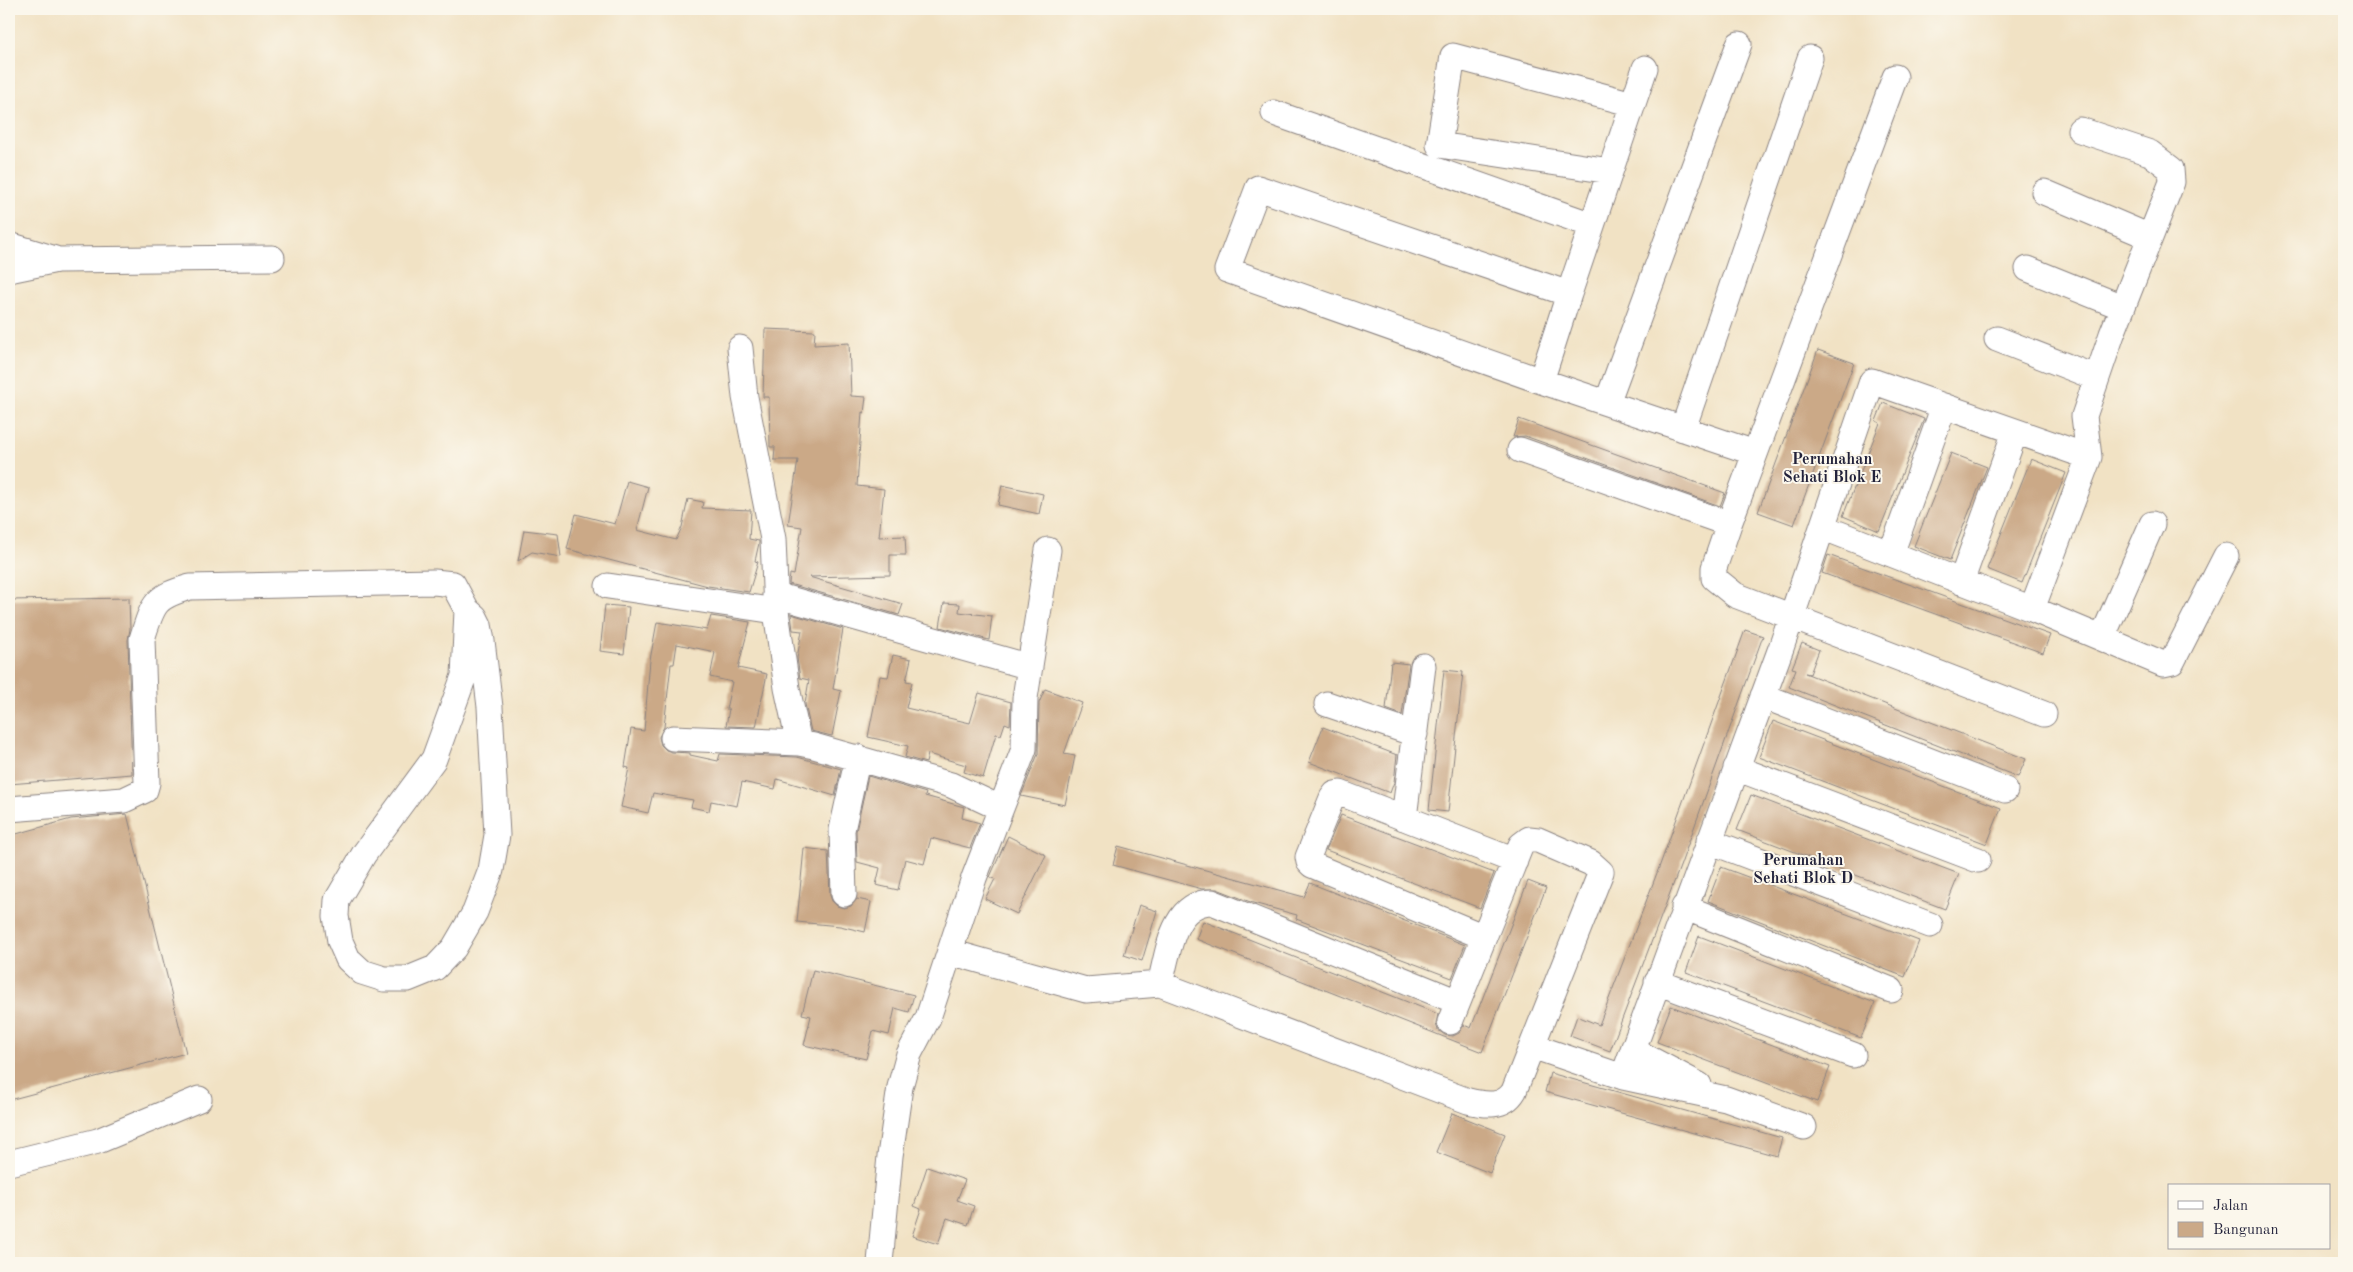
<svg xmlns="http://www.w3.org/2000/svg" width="2353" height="1272" viewBox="0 0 2353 1272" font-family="'Old Standard TT',serif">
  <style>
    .building { fill: #cba987 }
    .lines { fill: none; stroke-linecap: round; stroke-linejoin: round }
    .minor-casing { stroke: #8a8280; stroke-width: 27 }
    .minor { stroke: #fff; stroke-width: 25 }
    .labels { text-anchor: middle; stroke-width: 4; stroke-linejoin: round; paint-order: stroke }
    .neighbourhood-label { font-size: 16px; font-weight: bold; fill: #22223b; stroke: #fbf7ec }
  </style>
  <rect width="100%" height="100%" fill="#fbf7ec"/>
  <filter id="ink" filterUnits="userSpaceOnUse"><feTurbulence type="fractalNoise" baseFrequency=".02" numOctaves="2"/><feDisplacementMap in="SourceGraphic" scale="10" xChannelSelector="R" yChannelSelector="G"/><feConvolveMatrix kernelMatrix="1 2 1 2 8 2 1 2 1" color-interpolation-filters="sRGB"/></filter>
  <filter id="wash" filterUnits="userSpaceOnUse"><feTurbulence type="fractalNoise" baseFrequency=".0096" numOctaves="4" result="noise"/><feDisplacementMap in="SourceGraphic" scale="20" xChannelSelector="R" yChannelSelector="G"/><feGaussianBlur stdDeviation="1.12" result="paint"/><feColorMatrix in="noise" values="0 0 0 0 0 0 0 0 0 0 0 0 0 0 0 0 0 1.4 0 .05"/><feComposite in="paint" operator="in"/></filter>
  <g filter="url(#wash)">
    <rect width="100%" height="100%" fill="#f1e2c4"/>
    <g id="blocks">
      <path class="building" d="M765,329L815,331L814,345L849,343L851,396L866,397L864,413L862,412L857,486L884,489L879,537L905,536L906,555H890V575L809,577L903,604L899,615L789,584L790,574L794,575L802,527L788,525L798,460H774L775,447H770L769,397H763Z
        M1818,350L1854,363L1794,525L1758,512Z
        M1883,403L1924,419L1879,531L1843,516L1880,423L1876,421Z
        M1519,419L1725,493L1720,506L1525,436L1513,437Z
        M1951,453L1987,467L1950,560L1914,546Z
        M2031,459L2066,473L2022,583L1987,569Z
        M627,481L648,487L637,530L676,540L682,527L688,499L703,502L702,508L751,510L749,539L759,541V543L755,561L758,562L749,592L708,586L567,549L576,514L615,524Z
        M1002,485L1043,494L1039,514L998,505Z
        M524,530L558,534L561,557L532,552L518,561Z
        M1828,555L2050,635L2043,653L1822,573Z
        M129,598L130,629L128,640L132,774L9,784V600Z
        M944,603L960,604L959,612L992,616L989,640L940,627Z
        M605,605L629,607L624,654L600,651Z
        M791,614L843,629L833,689L841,691L832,736L811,731L805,704L809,680L800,678L797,658L802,631L793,630Z
        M711,616L750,622L738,668L767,674L756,727L726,726L729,709H726L732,682L710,677L715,652L677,644L674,664H671L664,727L659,737L661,745L666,750L672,752L690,753V755L718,761L720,754L797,757L841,769L835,796L777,779L775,789L742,782L737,806L711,801L709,811L691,807L693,800L653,793L648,813L621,807L629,768L625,767L631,729L644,731L650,660L657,622L707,630Z
        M1745,630L1763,636L1681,864L1610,1051L1570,1036L1577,1016L1599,1025L1660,865Z
        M1802,643L1819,650L1810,674L1805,673L2026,759L2018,777L1789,687L1796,669L1792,668Z
        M893,655L911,659L906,681L912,682L906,708L970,723L979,693L1011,702L1010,725L1005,723L1001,735L996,734L983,778L964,772L966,765L928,754L926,763L905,757L908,746L868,737L880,676L888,677Z
        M1391,662L1409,664L1402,715L1386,709Z
        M1444,670L1463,672L1448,812L1429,810Z
        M1045,689L1082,703L1064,754L1075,756L1065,805L1021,796L1038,754L1039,703Z
        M1773,721L2001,808L1987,844L1759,757Z
        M1323,727L1397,755L1394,782L1390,793L1309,762Z
        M868,776L926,793L925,796L964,807L962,818L980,823L970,848L931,838L924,864L905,859L898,890L876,885L880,868L857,862L856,831Z
        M1751,795L1959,874L1945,909L1737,830Z
        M127,814L186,1053L9,1100V836L71,819Z
        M1341,815L1494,873L1480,908L1326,850Z
        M1008,836L1046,855L1017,914L985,899L995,879L990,877Z
        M1118,846L1304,897L1310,883L1465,945L1452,978L1296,919L1297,915L1253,903L1217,889H1202L1113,865Z
        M804,848L828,851L830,895L832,901L837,906L844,908L851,906L857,899L871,902L865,932L840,926L797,922Z
        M1721,867L1919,941L1905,977L1708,901Z
        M1528,881L1546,888L1482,1052L1196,939L1203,921L1438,1014L1436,1024L1438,1030L1445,1035L1453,1036L1459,1033L1464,1025L1471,1028Z
        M1139,905L1157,911L1142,961L1124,955Z
        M1699,936L1875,1003L1861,1038L1686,972Z
        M813,970L914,995L909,1012L895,1008L889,1035L873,1031L866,1059L804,1045L811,1016L802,1014Z
        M1671,1006L1830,1067L1817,1102L1657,1042Z
        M1550,1073L1782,1138L1777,1156L1545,1092Z
        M1452,1113L1505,1134L1490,1173L1436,1152Z
        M927,1167L965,1180L957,1200L974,1206L968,1225L947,1218L938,1244L912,1236L921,1209L914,1206Z"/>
    </g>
  </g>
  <g filter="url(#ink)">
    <use href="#blocks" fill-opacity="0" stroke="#8a8280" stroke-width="1"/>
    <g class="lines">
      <g class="minor-casing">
        <path id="minor" d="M1645,68L1569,294L1258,188L1227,270L1541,381L1755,453
          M1895,77L1729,524L1714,568V578L1735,595L2044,714
          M1274,113L1592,225
          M1610,171L1439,145L1453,56L1633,104
          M2044,192L2150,237
          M9,245L55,259
          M2028,269L2122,307
          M9,270L57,260L272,258
          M1997,339L2097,378
          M740,348L745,397L773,539L776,611L787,688L799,743
          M1541,381L1569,294
          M1607,403L1739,44
          M1683,429L1810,58
          M1520,450L1729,524
          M1822,527L2032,609L2089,457L2084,416L2112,334L2172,182L2171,169L2150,153L2080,130
          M1891,554L1944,406
          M1961,582L2015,432
          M608,586L776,611
          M775,595L1030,667
          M2032,609L2163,664L2172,662L2226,556
          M2102,638L2152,524
          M1763,696L2005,790
          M1327,704L1415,734
          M673,738L799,743L814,746L951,785L1000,808
          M1736,768L1978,860
          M9,809L124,800L145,790L147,783L142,639C153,604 154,597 190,587L434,582L453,584L467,610L475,617L479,625L482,641L490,707L497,835L491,870L475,912L454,948L435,968L408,979H384L362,972L348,959L340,941L336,916L337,900L364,854L434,759L464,676L467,610
          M1404,818L1423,666
          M1709,841L1930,925
          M844,894L842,830L858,757
          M1684,907L1891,990
          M1484,937L1312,865L1309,862L1308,857L1332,798L1335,794L1340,793L1515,861
          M950,952L1086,990L1160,984L1468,1101C1485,1105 1504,1108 1514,1091L1601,872L1591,863L1538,840L1529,839L1521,845L1450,1022
          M1657,982L1853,1055
          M1160,984C1168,954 1172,902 1212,902L1458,1002
          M1532,1046L1623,1077L1781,648L1872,381L2089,457
          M1633,1050L1699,1085
          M1623,1077L1726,1099L1804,1127
          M9,1163L98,1141L199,1099
          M880,1263L890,1156L900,1087L909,1054L928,1018L974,878L1024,749L1025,698L1048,550"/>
      </g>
      <use href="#minor" class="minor"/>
    </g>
  </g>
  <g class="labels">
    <g class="neighbourhood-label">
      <text x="1832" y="464">Perumahan<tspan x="1832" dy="18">Sehati Blok E</tspan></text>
      <text x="1803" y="865">Perumahan<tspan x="1803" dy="18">Sehati Blok D</tspan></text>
    </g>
  </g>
  <rect width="2353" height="1272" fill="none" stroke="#fbf7ec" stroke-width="30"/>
  <rect x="2168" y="1184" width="162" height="65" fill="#fbf7ec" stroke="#a4a2a5"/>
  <rect x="2178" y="1201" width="25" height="8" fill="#ffffff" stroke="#a4a2a5"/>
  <text x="2213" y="1210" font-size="15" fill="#22223b">Jalan</text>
  <rect x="2178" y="1222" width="25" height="15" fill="#cba987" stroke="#a4a2a5"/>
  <text x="2213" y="1234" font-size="15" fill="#22223b">Bangunan</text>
</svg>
